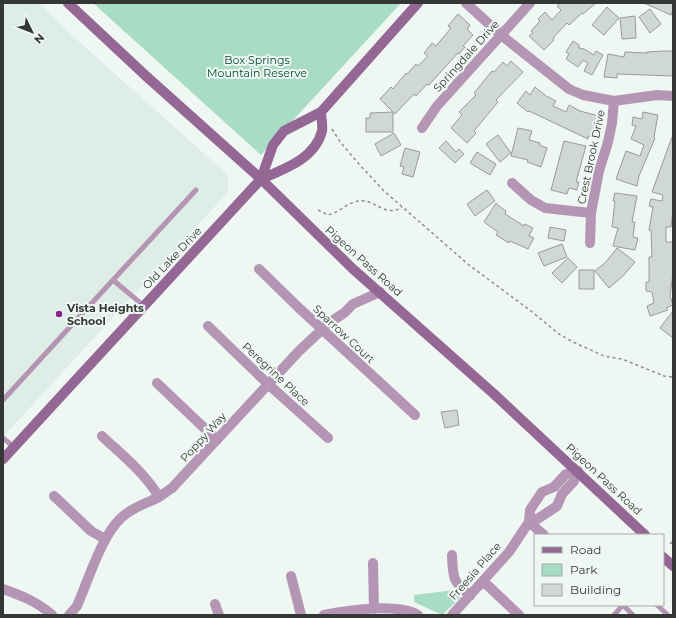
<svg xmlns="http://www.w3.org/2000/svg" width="676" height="618" viewBox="0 0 676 618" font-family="Montserrat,sans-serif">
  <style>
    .built { fill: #deeee6 }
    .green { fill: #a8dcc5 }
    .building { fill: #d0d8d4; stroke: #959c99 }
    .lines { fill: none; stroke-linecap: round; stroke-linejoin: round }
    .path { stroke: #8b908d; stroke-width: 1.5; stroke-dasharray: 3 3; stroke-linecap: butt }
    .lane { stroke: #b495b4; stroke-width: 5 }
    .street { stroke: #b495b4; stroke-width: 10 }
    .secondary { stroke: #946794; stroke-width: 10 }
    .poi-dot { fill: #87228a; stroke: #eff7f3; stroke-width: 1.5 }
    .labels { text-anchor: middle; stroke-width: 4; stroke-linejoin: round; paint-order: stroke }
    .street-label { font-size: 11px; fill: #343735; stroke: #eff7f3 }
    .park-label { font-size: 11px; fill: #004a33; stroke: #eff7f3 }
    .poi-label { font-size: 11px; font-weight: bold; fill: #343735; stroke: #eff7f3; text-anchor: start }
  </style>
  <rect width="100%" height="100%" fill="#eff7f3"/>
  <path class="built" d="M3,3H40L66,30L228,175V192L3,437Z"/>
  <path class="green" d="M93,3H401L261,155Z
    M454,590L460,598L442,615L414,602V595Z"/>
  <path class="building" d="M561,3H596L583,14L582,13L569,25L567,23L553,38L554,40L544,50L529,36L533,33L531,31L540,21L538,19L545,12L552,20L561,10L557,6Z
    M644,3H673V10L671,15Z
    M607,7L619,18L604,35L592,25Z
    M650,9L661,24L650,33L639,17Z
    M458,14L470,25L467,29L473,35L463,46L465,47L459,54L458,53L429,85L427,84L416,96L414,94L395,114L380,99L391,87L393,89L406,73L407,74L416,64L418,66L428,56L424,53L432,43L436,46L451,28L448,26Z
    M635,16L636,38L622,39L620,18Z
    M573,41L579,45V48L584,49L594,55L596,51L603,55L592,75L584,71L588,63L583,60L578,67L566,59L569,54L566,52Z
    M664,51H673V76L617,74V78L604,77L608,54L624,57L625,52L647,53V52Z
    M511,61L523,72L496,100L498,102L474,131L476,133L467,143L451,128L462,115L459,112L476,95L474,93L492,71L494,72L503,62L507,66Z
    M535,87L546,96L556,101L553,106L566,112L569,105L580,111L599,116L593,137L588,136V139L529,111L528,112L517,103L526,91L530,95Z
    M393,112V132H366V118H370V113Z
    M643,112L658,115L654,137L655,138L639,176L637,186L616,179L626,151L640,156L644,145L631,139L636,126L632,125L633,117L642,119Z
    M518,128L532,131L529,140L540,143L539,145L547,148L541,167L527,162L528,160L511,156Z
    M394,133L401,145L381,156L375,144Z
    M498,135L511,153L500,162L486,144Z
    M672,137H673V211L671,227H666V242H673V273L670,296L673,305L666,308L668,310L650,316L647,306L654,303L652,292L646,291V282H649V257H652L651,230H649L653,207L649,206L651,199L662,201L663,195L652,192Z
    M446,141L456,152L459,149L464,154L455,163L439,148Z
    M564,141L586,146L576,182H579L577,190L569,188L567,194L551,190Z
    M405,148L420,152L413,177L402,174L404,167L400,166Z
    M477,152L496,164L490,175L470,163Z
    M487,190L495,201L475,216L467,204Z
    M615,193L637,196L632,222H635L633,237L638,238L635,250L613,246L618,228L612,227L615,201H613Z
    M496,203L499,206L506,211L505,214L524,226L525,224L533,228L529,236L534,238L528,249L510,241L509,243L496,235L498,232L484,222Z
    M550,227L566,230L564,241L548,238Z
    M562,244L567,257L544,266L538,253Z
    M617,248L635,262L623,276L609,288L595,271L605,263Z
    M568,258L577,267L562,283L552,273Z
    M579,270H594V289H579Z
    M673,311V338L660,328Z
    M457,410L459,425L445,428L441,412Z"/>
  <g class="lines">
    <path class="path" d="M332,129L341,143L359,164L384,191L469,265L531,311L559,334L573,342L604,356L622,359L664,376L673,377
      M318,210L328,215C341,212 350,199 365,201C377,203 388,217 402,207
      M670,544L673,541"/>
    <path class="lane" d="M113,280L196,190
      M3,400L113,280L144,306
      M3,438L14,447
      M623,605L633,615
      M657,605L668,615
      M614,615L623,605"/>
    <path class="street" d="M466,3L501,35L569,89L583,95L614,101L657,95L673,96
      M422,128L437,106L530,3
      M512,183L531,200L545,208L591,213
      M590,243L591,213L599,171L608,142L612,123L614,101
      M259,269L299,308L415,415
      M208,326L268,384L328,438
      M157,383L217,440
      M102,436C122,455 145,473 159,497
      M54,496L91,531L105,539
      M529,522L539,518L557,506L562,494L574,481L578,471
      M529,522L544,535
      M452,555C453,577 452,581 470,596
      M373,563L374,609
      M291,576L301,615
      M483,581L519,615
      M3,589C20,595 38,602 52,615
      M215,604L219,615
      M69,615L77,606C88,581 102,535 121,518C132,507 146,504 159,497C163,495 167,491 172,488L299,351L329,323L344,313L353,304L380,292
      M324,615C347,610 397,603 418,615
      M452,615L509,552L529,522L530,510L542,492L554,487L566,474L578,471"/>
    <path class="secondary" d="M68,3L146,76L261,179L353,269L494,394L645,535
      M261,179C284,169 315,159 322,131C323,125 321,118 321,112
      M3,459L261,179L273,145L284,131L321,112L418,3
      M663,557L673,566"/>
  </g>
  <circle class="poi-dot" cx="59" cy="314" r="4"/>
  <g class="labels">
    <g class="street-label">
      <text transform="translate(466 56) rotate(-48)" y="4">Springdale Drive</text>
      <text transform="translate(591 157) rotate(-78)" y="4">Crest Brook Drive</text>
      <text transform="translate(172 258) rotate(-47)" y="4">Old Lake Drive</text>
      <text transform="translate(364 261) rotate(42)" y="4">Pigeon Pass Road</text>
      <text transform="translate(344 334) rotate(43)" y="4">Sparrow Court</text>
      <text transform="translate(276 374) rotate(43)" y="4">Peregrine Place</text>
      <text transform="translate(203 437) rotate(-48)" y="4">Poppy Way</text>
      <text transform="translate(604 479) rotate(43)" y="4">Pigeon Pass Road</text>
      <text transform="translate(475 571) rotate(-49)" y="4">Freesia Place</text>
    </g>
    <g class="park-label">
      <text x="257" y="64">Box Springs<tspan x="257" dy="13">Mountain Reserve</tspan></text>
    </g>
    <g class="poi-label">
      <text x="67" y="312">Vista Heights<tspan x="67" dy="13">School</tspan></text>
    </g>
  </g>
  <rect width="676" height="618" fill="none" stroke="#343735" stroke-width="8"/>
  <rect x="534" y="534" width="130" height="72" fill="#eff7f3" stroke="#a4aaa7"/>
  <rect x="542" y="547" width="20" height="6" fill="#946794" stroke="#a4aaa7"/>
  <text x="570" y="554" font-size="12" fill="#343735">Road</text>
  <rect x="542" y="564" width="20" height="12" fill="#a8dcc5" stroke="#a4aaa7"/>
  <text x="570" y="574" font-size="12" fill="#343735">Park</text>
  <rect x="542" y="584" width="20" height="12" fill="#d0d8d4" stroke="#a4aaa7"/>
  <text x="570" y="594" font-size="12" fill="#343735">Building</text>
  <g transform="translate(32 32) rotate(133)" stroke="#eff7f3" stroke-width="3" paint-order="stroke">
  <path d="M0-3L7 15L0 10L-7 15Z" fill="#343735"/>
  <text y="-6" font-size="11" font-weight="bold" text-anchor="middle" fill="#343735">N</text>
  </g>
</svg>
